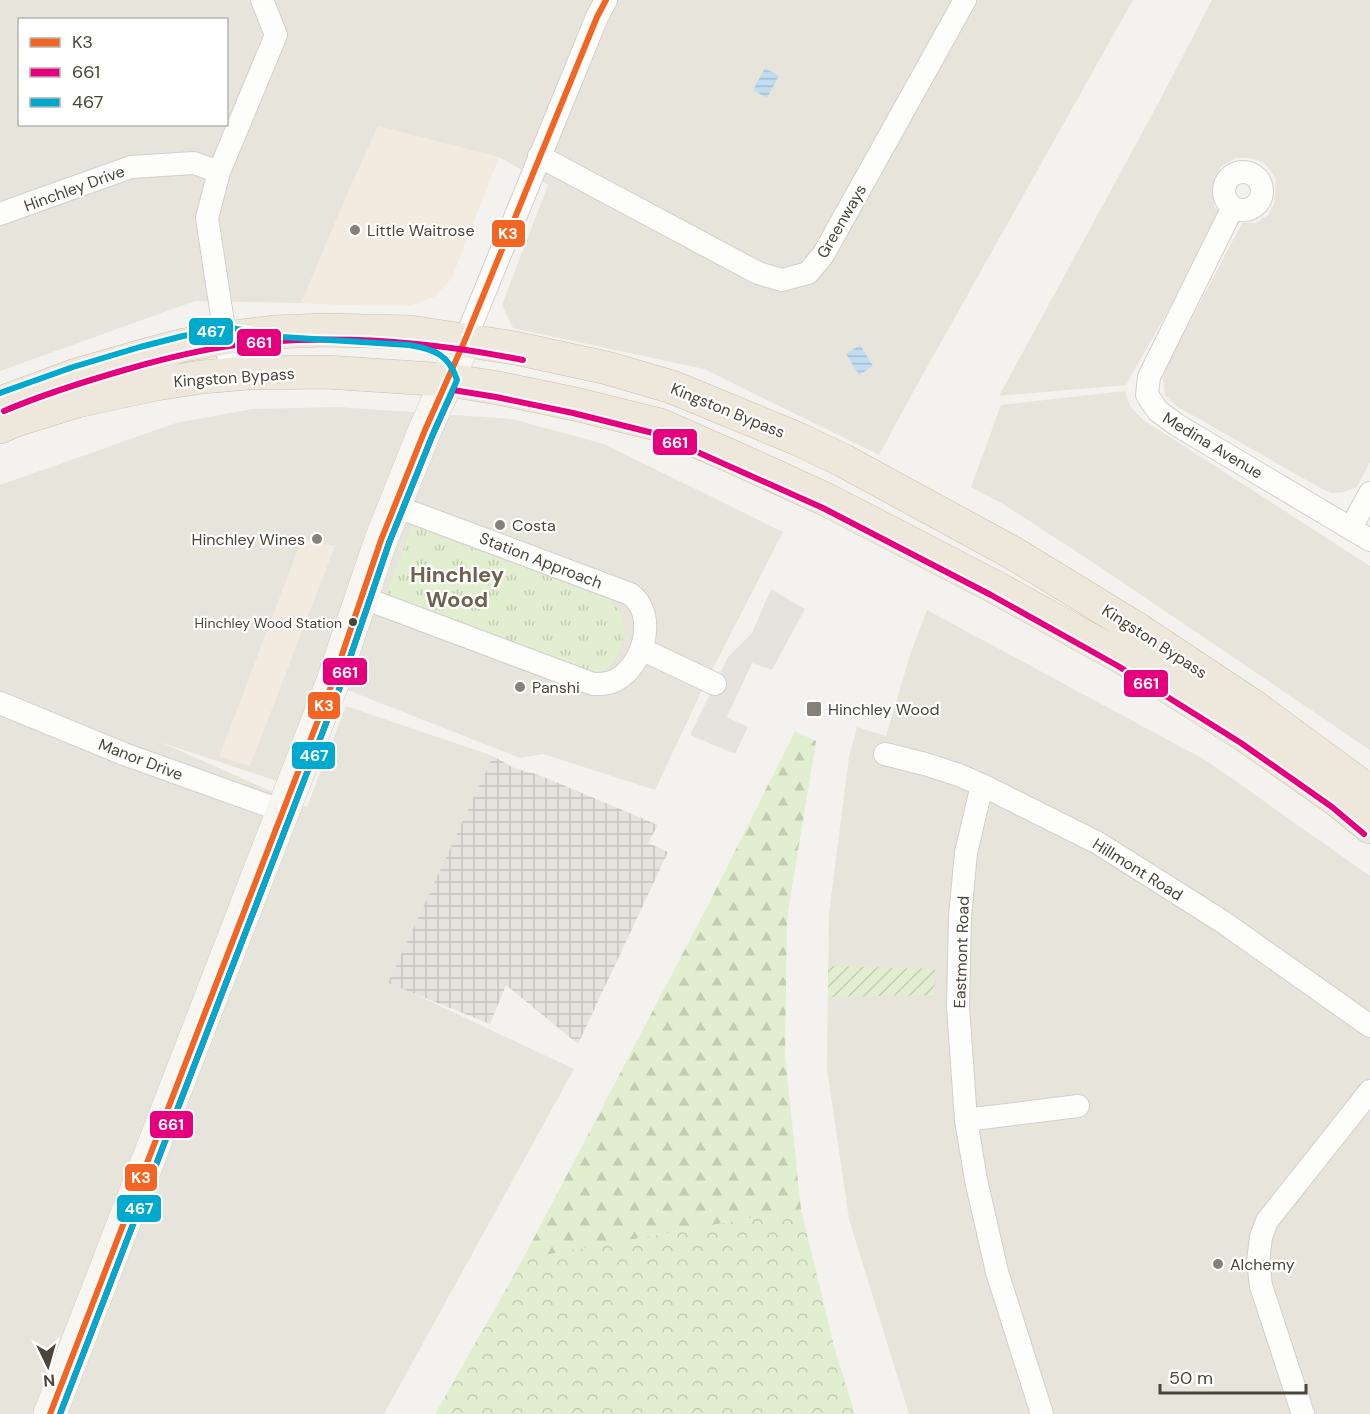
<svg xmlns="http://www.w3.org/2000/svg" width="1370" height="1414" viewBox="0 0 1370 1414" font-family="'DM Sans',sans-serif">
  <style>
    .residential { fill: #e7e4dc; fill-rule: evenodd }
    .commercial { fill: #f3ebdf }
    .industrial { fill: url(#industrial-grid) }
    .grass { fill: url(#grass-tufts) }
    .forest { fill: url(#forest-firs) }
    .park { fill: url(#park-crowns) }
    .garden { fill: url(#garden-furrows) }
    .parking { fill: #e6e3df }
    .water { fill: url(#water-rules) }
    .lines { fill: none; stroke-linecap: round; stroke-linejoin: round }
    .street-casing { stroke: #d2d0cb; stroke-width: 24 }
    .secondary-casing { stroke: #d3cfc5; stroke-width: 34 }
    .highway-casing { stroke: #ccbfa9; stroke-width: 34 }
    .street { stroke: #fdfdfc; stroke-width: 22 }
    .secondary { stroke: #f7f6f1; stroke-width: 33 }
    .highway { stroke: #ede8db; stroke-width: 33 }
    .bus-1-casing { stroke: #fff; stroke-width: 10 }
    .bus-2-casing { stroke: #fff; stroke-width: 10 }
    .bus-3-casing { stroke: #fff; stroke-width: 10 }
    .bus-1 { stroke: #f26522; stroke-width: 6 }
    .bus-2 { stroke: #e5007d; stroke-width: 6 }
    .bus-3 { stroke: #00a9ce; stroke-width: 6 }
    .poi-dot { fill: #868178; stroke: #fff; stroke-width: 2 }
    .bus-dot { fill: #4b4439; stroke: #fff; stroke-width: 2 }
    .labels { text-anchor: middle; stroke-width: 4.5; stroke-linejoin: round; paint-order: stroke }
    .bus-label { font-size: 14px; fill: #4b4439; stroke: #fff; text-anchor: end }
    .street-label { font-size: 16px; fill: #4b4439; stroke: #fff }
    .poi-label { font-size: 16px; fill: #4b4439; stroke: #fff; text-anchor: start }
    .district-label { font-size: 22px; font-weight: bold; fill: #6e6250; stroke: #fff }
    .line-badge { stroke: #fff; stroke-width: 2 }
    .badge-label { font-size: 16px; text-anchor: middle; font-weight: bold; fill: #fff }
  </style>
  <defs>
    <pattern id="industrial-grid" width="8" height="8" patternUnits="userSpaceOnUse" patternTransform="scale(1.5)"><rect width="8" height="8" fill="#e6e2de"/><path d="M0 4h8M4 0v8" fill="none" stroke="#c7c3bf"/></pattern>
    <pattern id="grass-tufts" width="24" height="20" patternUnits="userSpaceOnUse" patternTransform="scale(1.5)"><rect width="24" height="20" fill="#e1eecf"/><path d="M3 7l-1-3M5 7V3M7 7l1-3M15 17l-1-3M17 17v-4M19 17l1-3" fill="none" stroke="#c3cdb2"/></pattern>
    <pattern id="forest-firs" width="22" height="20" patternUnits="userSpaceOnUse" patternTransform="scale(1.5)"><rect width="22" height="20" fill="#e1eecf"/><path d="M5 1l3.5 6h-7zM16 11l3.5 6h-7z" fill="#c3cdb2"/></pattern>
    <pattern id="park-crowns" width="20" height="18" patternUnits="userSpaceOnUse" patternTransform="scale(1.5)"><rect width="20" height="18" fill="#e1eecf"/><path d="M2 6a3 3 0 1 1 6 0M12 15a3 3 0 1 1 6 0" fill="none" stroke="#c3cdb2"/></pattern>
    <pattern id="garden-furrows" width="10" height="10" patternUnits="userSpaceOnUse" patternTransform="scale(1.5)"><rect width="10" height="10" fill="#e1eecf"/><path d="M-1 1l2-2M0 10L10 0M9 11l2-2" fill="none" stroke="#c3cdb2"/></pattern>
    <pattern id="water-rules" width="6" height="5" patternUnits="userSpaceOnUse" patternTransform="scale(1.5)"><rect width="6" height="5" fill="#c0ddf1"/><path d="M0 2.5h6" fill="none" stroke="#a6bfcf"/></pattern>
  </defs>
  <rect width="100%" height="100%" fill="#f4f2ee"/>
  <path class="residential" d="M0,0H1133L912,394L879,455L704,369L513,328L502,305L548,185L499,157L324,252L301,303L195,301L0,371ZM20,20H226V124H20Z
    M1212,0H1370V462L1357,487L1344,492L1332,493L1322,489L1178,407L1165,396L1163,380L1166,367L1242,223H1256L1268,215L1274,204L1276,180L1271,171L1263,162L1250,158H1235L1221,167L1215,178L1212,191L1214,206L1222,215L1126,385L999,396L1160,100Z
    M1125,391L1130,406L1142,419L1370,566V750L1091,561L1003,504L971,487L1001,405Z
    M337,407L512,419L604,444L783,532L706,682L655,790L543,754L520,758L332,684L292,786L160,742L307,807L346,706L493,756L389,982L574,1069L384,1414H0V485L176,423L252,409Z
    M927,610L1207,761L1370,876V1414H909L849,1219L827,1069L829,913L849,757L857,727L886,736L910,655Z"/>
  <path class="commercial" d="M378,126L499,157L452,278L434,297L409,306L337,305L301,303L348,192Z
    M302,539L335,546L250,766L219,757Z"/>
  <path class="industrial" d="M493,756L514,768L539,775L658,825L648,843L668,852L578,1044L506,985L490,1024L388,983Z"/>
  <path class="grass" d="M412,526L608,599C612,604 618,608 621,614C629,629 620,661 605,670C600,673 593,672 587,673L385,597Z"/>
  <path class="forest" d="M795,731L816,741L790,899L787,921L785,1055L801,1209L523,1259L708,905Z"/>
  <path class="park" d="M801,1209L835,1350L855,1414H435L523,1259Z"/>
  <path class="garden" d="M828,966L935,969L934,995L828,997Z"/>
  <path class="parking" d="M771,589L805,609L772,670L752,663L727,717L748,727L735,754L690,735L728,657L752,633Z"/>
  <path class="water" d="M765,68L779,76L767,98L753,90Z
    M860,345L873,366L859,375L846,354Z"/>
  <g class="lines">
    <g class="street-casing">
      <path id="street" d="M539,156L758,273L782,280L808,273L823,255L965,0
        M1224 191a19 19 0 1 1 38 0a19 19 0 1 1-38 0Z
        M1233,207L1149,377L1147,395L1158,411L1177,425L1370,540
        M0,214L131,167L194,163L219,172
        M465,340L597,17L606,0
        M247,373L235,365L228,355L207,218L219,172L276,35L262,0
        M1351,528L1370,493
        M361,597L593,684C602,684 609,684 616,680C644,665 658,614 630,594L395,506
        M641,649L715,684
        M0,703L124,754L283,811
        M885,754L925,764L959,775L982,785L1098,843L1223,922L1370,1026
        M982,785L966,853L960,916L958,1007L966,1120L976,1180L997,1272L1042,1414
        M966,1120L1078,1106
        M1303,1414L1261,1286L1258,1261L1261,1237L1267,1221L1370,1091"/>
    </g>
    <g class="secondary-casing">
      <path id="secondary" d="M50,1414L332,684L381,540L425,430L465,340"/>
    </g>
    <g class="highway-casing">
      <path id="highway" d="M0,403L76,375L142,356L184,345L226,338L274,332L324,330L410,332L515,348L607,368L672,387L798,439L844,461L1013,553L1134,627L1253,706L1370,792
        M0,427L16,420L77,401L156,384L202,377L247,373L326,372L448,380L498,388L575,404L660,425L742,461L827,500L995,587L1123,658L1246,736L1337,800L1370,827"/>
    </g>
    <use href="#street" class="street"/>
    <use href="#secondary" class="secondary"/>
    <use href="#highway" class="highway"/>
    <g class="bus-1-casing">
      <path id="bus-1" d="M50,1414L332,684L381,540L425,430L465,340L597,17L606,0"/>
    </g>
    <g class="bus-2-casing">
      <path id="bus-2" d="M4,411C44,394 86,381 128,369C173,356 219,345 266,342C353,335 438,343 523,360
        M60,1414L340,687L389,543L433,434L453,390L496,397L573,413L657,434L823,508L991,595L1118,666L1241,743L1332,807L1364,834"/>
    </g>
    <g class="bus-3-casing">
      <path id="bus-3" d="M0,393L73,367L140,347L183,336L231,328L282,337L409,345C433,349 449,354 457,380L433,434L389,543L340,687L60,1414"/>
    </g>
    <use href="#bus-1" class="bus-1"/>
    <use href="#bus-2" class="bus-2"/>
    <use href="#bus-3" class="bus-3"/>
  </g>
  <g class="poi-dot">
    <circle cx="355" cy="230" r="6"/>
    <circle cx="500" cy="525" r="6"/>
    <circle cx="317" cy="539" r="6"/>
    <circle cx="520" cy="687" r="6"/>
    <rect x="806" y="701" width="16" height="16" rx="3"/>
    <circle cx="1218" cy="1264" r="6"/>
  </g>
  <circle class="bus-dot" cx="353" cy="622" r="5"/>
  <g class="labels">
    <g class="bus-label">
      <text x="342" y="628">Hinchley Wood Station</text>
    </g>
    <g class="street-label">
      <text transform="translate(74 188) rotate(-20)" y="6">Hinchley Drive</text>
      <text transform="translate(841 221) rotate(-60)" y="6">Greenways</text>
      <text transform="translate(234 377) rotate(-4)" y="6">Kingston Bypass</text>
      <text transform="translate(728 410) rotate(22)" y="6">Kingston Bypass</text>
      <text transform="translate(1213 445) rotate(31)" y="6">Medina Avenue</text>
      <text transform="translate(541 560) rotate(21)" y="6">Station Approach</text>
      <text transform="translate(1155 641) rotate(33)" y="6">Kingston Bypass</text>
      <text transform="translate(141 759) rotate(21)" y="6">Manor Drive</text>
      <text transform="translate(1138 869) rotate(32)" y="6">Hillmont Road</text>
      <text transform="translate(961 952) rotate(-88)" y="6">Eastmont Road</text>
    </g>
    <g class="poi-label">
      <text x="367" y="236">Little Waitrose</text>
      <text x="512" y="531">Costa</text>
      <text x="305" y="545" text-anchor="end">Hinchley Wines</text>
      <text x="532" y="693">Panshi</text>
      <text x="828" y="715">Hinchley Wood</text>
      <text x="1230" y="1270">Alchemy</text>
    </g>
    <g class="district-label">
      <text x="457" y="582">Hinchley<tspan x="457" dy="25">Wood</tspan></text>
    </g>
  </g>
  <g class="line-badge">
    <rect x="491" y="219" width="35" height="29" rx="6" fill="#f26522"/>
    <rect x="188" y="317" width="46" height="29" rx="6" fill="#00a9ce"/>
    <rect x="236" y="328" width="46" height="29" rx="6" fill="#e5007d"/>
    <rect x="652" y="428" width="46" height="28" rx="6" fill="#e5007d"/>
    <rect x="322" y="657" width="46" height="29" rx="6" fill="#e5007d"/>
    <rect x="1123" y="669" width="46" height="29" rx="6" fill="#e5007d"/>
    <rect x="307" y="691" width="34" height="29" rx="6" fill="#f26522"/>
    <rect x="291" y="741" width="45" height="29" rx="6" fill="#00a9ce"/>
    <rect x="149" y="1110" width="45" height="29" rx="6" fill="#e5007d"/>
    <rect x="124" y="1163" width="34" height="29" rx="6" fill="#f26522"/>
    <rect x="116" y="1194" width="46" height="29" rx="6" fill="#00a9ce"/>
  </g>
  <g class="badge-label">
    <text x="508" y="239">K3</text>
    <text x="211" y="337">467</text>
    <text x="259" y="348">661</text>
    <text x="675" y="448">661</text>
    <text x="345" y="678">661</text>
    <text x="1146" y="689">661</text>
    <text x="324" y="711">K3</text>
    <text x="314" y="761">467</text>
    <text x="171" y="1130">661</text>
    <text x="141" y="1183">K3</text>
    <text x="139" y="1214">467</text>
  </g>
  <rect x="18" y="18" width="210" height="108" fill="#ffffff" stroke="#b7b4b0" stroke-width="1.5"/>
  <rect x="30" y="38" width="30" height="9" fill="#f26522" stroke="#b7b4b0" stroke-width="1.5"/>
  <text x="72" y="48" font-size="18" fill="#4b4439">K3</text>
  <rect x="30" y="68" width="30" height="9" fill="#e5007d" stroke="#b7b4b0" stroke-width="1.5"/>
  <text x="72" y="78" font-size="18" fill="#4b4439">661</text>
  <rect x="30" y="98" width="30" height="9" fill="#00a9ce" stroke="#b7b4b0" stroke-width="1.5"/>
  <text x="72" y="108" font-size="18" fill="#4b4439">467</text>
  <g transform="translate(48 1366) rotate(175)" stroke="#ffffff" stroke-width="4.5" paint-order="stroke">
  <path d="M0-4.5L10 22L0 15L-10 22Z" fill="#4b4439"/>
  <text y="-9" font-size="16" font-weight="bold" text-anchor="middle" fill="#4b4439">N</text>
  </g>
  <path d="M1160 1384v9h146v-9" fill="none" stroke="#4b4439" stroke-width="3"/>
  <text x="1169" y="1384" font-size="18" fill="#4b4439" stroke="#ffffff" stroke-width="4.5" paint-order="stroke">50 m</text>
</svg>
